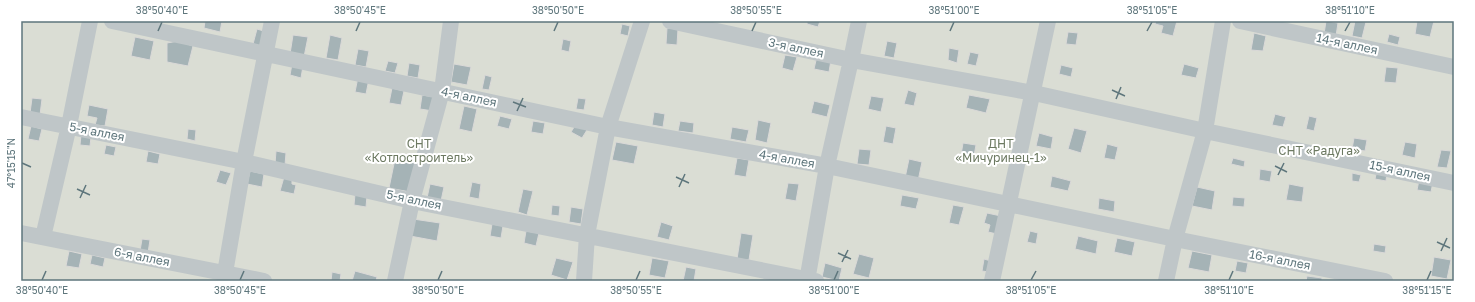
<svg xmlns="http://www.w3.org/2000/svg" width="1475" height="302" viewBox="0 0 1475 302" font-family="'Golos Text',sans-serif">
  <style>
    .green { fill: #daddd4 }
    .building { fill: #a5b3b6; stroke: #dad9d8 }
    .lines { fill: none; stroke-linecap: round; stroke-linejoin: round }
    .minor { stroke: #bfc6c8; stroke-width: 16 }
    .ticks { fill: none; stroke: #5e767c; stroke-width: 1.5 }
    .labels { text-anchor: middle; stroke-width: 4; stroke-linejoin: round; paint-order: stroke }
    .street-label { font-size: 12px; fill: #5e767c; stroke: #fff }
    .park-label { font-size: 12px; fill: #6c7961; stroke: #fff }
    .neatline { fill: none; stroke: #5e767c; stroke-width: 1.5 }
    .ticks-label { font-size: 10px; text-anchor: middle; fill: #5e767c }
  </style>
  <rect width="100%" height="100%" fill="#f8f8f5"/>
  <path class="green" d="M21,21H1454V281H21Z"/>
  <path class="building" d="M205,21H222L220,32L204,28Z
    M807,21H820L818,27L807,24Z
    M1156,21H1177L1173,36L1161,33L1163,26L1155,24Z
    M1326,21L1338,23L1336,36L1324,34Z
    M1355,21L1366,22L1362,38L1352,36Z
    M1417,21H1434L1430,37L1415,34Z
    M622,24L630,26L628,36L620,34Z
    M667,28L678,29L677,45L666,44Z
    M257,29L267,32L263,47L253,44Z
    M1068,32L1078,33L1076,45L1066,44Z
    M1254,33L1266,36L1263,51L1251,50Z
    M1389,34L1400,37L1398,45L1387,42Z
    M293,35L308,37L304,57L290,54Z
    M330,35L342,38L338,60L326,58Z
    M135,37L154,41L150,60L131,56Z
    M563,39L571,41L569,52L561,50Z
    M178,41L193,46L188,66L167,62V43Z
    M887,41L897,43L894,58L884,56Z
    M949,48L959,50L957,63L948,60Z
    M358,49L369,51L366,67L355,65Z
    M970,52L979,54L976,66L967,64Z
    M785,55L797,57L793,71L782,68Z
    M817,56L831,60L829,72L814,69Z
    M388,61L398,63L395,73L385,71Z
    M409,63L420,65L418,78L407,76Z
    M292,64L303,66L301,78L290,75Z
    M454,64L471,67L467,85L451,82Z
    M1184,64L1199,68L1196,78L1181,75Z
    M1061,65L1073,68L1071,77L1059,74Z
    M1386,67L1398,68L1396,83L1384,82Z
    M485,75L492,77L489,90L482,89Z
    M358,77L369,79L366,94L355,92Z
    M392,88L404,91L401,105L389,103Z
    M908,90L917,93L914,106L904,104Z
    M422,95L435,97L433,111L420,109Z
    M969,95L990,99L986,113L966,108Z
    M871,96L884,98L881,112L868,109Z
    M32,98L42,99L40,115L30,113Z
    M578,98L586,99L584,110L576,109Z
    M814,101L830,105L827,117L811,113Z
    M89,105L108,109L105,126L95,125L97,118L87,116Z
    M464,106L477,109L472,132L459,129Z
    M654,112L665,114L663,127L652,125Z
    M1275,114L1286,117L1283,127L1272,125Z
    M500,116L512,119L509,129L497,126Z
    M1309,116L1317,118L1314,131L1306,129Z
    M758,120L771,123L767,143L755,140Z
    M533,121L545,123L543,134L531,132Z
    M680,121L694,123L693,133L678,131Z
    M576,124L587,130L582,138L571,132Z
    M31,126L42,129L39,141L28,139Z
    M886,126L896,128L893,144L883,142Z
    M732,127L749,130L746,142L730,139Z
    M1074,128L1087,131L1081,153L1068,149Z
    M188,129L196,130L195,141L187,139Z
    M1039,133L1053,137L1051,149L1036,146Z
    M81,135L91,137L90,146L80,145Z
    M1354,138L1367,140L1365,151L1352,149Z
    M616,142L638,146L634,164L612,160Z
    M1405,142L1417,144L1415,158L1402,155Z
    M963,143L976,145L974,156L961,155Z
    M1107,144L1118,147L1115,160L1104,158Z
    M106,145L116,147L114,156L104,154Z
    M859,149L871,150L869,165L857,164Z
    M1441,150L1451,151L1447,168L1437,167Z
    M148,151L160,154L158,164L146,162Z
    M276,151L286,153L285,165L275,164Z
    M737,158L749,160L746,177L734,175Z
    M1233,158L1245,161L1244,167L1231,164Z
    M395,159L416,163L410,192L389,188Z
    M909,159L922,162L918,181L905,178Z
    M1260,169L1272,171L1270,182L1259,180Z
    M220,170L231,173L226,185L216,182Z
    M1377,170L1387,172L1386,181L1375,179Z
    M250,171L264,174L262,187L247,184Z
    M1352,173L1361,175L1359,182L1352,181Z
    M1052,176L1071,181L1068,191L1050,187Z
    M284,177L292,179V184L296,185L294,194L280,191Z
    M1419,180L1433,182L1431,192L1417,190Z
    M472,182L481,184L479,199L469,197Z
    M788,183L799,184L796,201L785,199Z
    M430,184L444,187L441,201L427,198Z
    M1289,184L1304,187L1302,202L1286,200Z
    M1197,187L1215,191L1212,210L1192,206Z
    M523,189L533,191L527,215L518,212Z
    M355,194L367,196L366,207L354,205Z
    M902,195L919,198L916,209L900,206Z
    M1233,197L1245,198L1244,207L1232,206Z
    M1099,198L1115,201L1114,212L1098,209Z
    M552,205L560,206L559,216L551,215Z
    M953,205L964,207L959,225L949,223Z
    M571,207L583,209L581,224L569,222Z
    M987,213L1001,216L997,234L988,232L990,225L984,223Z
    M413,219L440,223L437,241L410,236Z
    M661,222L673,226L669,240L657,237Z
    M492,224L503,226L501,238L490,236Z
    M526,231L539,233L536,246L524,243Z
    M1030,231L1038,233L1036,244L1027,242Z
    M741,233L753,235L749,260L737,259Z
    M1078,236L1098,241L1096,254L1075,249Z
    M1117,238L1135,242L1132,256L1114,252Z
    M142,239L150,240L148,253L140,251Z
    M1374,244L1386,246L1385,253L1373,251Z
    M69,251L82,254L79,268L66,266Z
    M1192,251L1212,255L1209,272L1188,268Z
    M859,254L874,258L869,278L853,274Z
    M92,255L105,258L103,267L90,264Z
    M1434,257L1451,260L1447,279L1431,276Z
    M556,258L573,262L567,280L551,275Z
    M652,258L669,261L665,278L649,275Z
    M984,259L991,261L989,272L982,271Z
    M1237,261L1248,263L1246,273L1235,271Z
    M825,263L842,268L839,281L822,277Z
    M686,267L696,269L694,281H683Z
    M355,271L377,277L376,281H352Z
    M332,272L341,274L340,281H331Z
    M1307,276L1322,278V281H1306Z"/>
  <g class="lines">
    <path class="minor" d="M112,21L608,127L827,166L1175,239L1385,281
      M670,21L851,60L1034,93L1205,131L1454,183
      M1240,21L1454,67
      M21,117L244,162L412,201L816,281
      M21,233L264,281
      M43,237L69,126L90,21
      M225,273L244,162L272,21
      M395,281L412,201L442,91L451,21
      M584,281L587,235L608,127L642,21
      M807,281L827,166L851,60L859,21
      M992,281L1048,21
      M1166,281L1175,239L1205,131L1223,21"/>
  </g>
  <path class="ticks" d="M158,31L162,22M356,31L360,22M554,31L558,22M752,31L756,22M950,31L954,22M1147,31L1152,22M1345,31L1350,22M1112,90L1125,96M1116,99L1121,87M513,102L526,107M517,111L523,98M22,163L31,167M1275,166L1287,172M1278,175L1284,163M676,177L689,183M679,187L685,174M77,189L90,195M80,198L86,185M1437,242L1450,248M1441,251L1447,238M838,253L851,259M842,262L848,250M42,280L46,271M240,280L244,271M438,280L442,271M636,280L640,271M834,280L838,271M1031,280L1036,271M1229,280L1233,271M1427,280L1431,271"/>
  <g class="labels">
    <g class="street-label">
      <text transform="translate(1347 44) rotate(12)" y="4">14-я аллея</text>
      <text transform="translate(796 48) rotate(12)" y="4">3-я аллея</text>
      <text transform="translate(469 97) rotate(12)" y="4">4-я аллея</text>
      <text transform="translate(97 132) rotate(11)" y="4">5-я аллея</text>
      <text transform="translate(787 159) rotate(10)" y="4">4-я аллея</text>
      <text transform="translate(1400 171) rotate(12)" y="4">15-я аллея</text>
      <text transform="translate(414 200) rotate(12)" y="4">5-я аллея</text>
      <text transform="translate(142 257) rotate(11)" y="4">6-я аллея</text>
      <text transform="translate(1280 260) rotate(11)" y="4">16-я аллея</text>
    </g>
    <g class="park-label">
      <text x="419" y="148">СНТ<tspan x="419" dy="14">«Котлостроитель»</tspan></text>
      <text x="1001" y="148">ДНТ<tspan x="1001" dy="14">«Мичуринец-1»</tspan></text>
      <text x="1319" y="155">СНТ «Радуга»</text>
    </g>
  </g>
  <rect width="1475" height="302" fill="none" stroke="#ffffff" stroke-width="44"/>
  <rect x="22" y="22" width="1431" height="258" class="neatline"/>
  <g class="ticks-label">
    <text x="162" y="14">38°50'40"E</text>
    <text x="360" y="14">38°50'45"E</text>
    <text x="558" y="14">38°50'50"E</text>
    <text x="756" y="14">38°50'55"E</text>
    <text x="954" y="14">38°51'00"E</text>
    <text x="1152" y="14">38°51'05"E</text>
    <text x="1350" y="14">38°51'10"E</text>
    <text transform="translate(11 163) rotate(-90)" y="4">47°15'15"N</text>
    <text x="42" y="294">38°50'40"E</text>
    <text x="240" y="294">38°50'45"E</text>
    <text x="438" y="294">38°50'50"E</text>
    <text x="636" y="294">38°50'55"E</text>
    <text x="834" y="294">38°51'00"E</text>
    <text x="1031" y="294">38°51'05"E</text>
    <text x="1229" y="294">38°51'10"E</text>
    <text x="1427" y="294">38°51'15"E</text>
  </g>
</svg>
